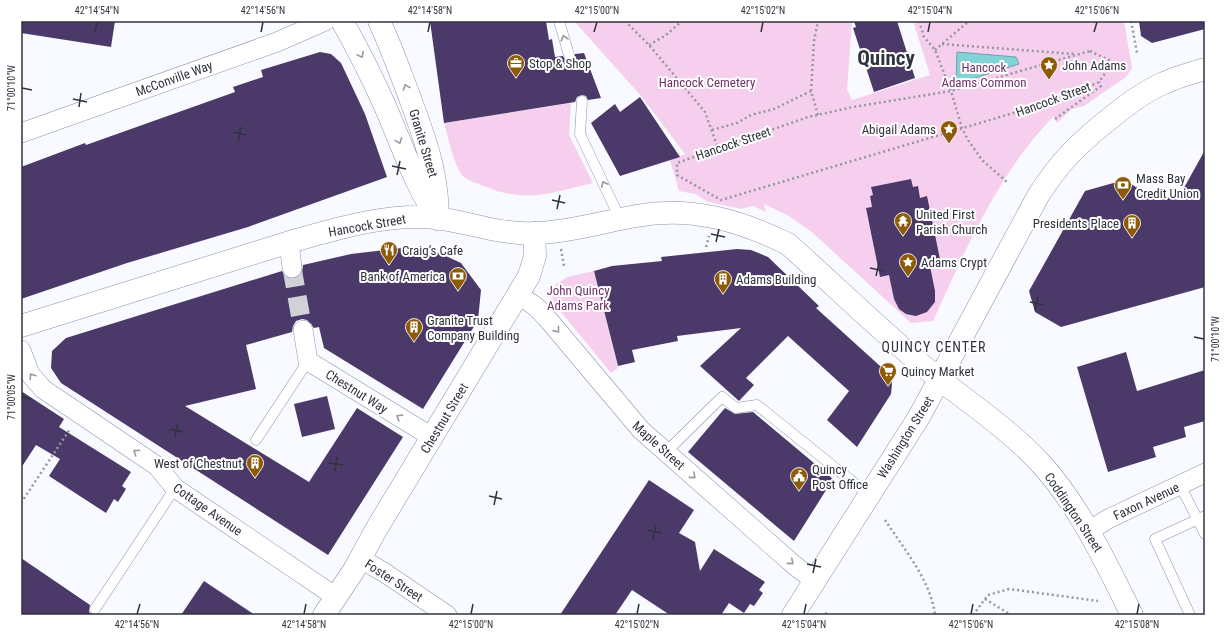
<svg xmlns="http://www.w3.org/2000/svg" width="1226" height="636" viewBox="0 0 1226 636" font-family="'Roboto Condensed',sans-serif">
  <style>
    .green { fill: #f6cfef }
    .water { fill: #82d2d7; stroke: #69a2a9 }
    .building { fill: #4b3a69 }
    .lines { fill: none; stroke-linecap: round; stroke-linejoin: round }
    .street-tunnel { stroke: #d0d2d8; stroke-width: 19; stroke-dasharray: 19 10; stroke-linecap: butt }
    .lane-casing { stroke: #8993ab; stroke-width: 11 }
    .street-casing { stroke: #8993ab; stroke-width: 20 }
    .secondary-casing { stroke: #8993ab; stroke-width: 23 }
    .primary-casing { stroke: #8993ab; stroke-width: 23 }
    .path { stroke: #94979e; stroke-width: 2.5; stroke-dasharray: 2 3; stroke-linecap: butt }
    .lane { stroke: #fff; stroke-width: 10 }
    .street { stroke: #fff; stroke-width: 19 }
    .secondary { stroke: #fff; stroke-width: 22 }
    .primary { stroke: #fff; stroke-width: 22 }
    .oneway { stroke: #97999e }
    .ticks { fill: none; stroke: #2f333d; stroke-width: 1.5 }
    .labels { text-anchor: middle; stroke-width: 4; stroke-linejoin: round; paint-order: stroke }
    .poi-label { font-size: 13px; fill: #2f333d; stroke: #fff; text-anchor: start }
    .park-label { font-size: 13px; fill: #6e3366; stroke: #fff }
    .street-label { font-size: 13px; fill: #2f333d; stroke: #fff }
    .neighbourhood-label { font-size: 14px; letter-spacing: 1px; fill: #2f333d; stroke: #fff }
    .town-label { font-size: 21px; font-weight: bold; fill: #2f333d; stroke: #fff }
    .neatline { fill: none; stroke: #2f333d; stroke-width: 1.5 }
    .ticks-label { font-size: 10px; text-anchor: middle; fill: #2f333d }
  </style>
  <rect width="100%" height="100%" fill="#f8faff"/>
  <path class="green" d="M574,21H852L847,89L852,100L930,75L913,21H1124L1132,68L1126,77L1084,106L1072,109L1057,123L1054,116C998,173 966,249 933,321L911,323L813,233L789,216L764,204L766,212L753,206L741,209L708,202L695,194L679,191L670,160L685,154L641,96Z
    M571,103L569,135L593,183C550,193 527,204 484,186C477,183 467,181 462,175C452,161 449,139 444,123Z
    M594,271L618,368L611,373L552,301L554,286L567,277Z"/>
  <path class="water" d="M957,52L1016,57L1019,64L956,84Z"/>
  <path class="building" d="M21,21H115L111,47L21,33Z
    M430,21H546L549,40L552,39L555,57L563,56L565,60L570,61L574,59L575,54L584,53L601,98L588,100L586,96L582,95L577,97L575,102L444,123Z
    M854,21H897L915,78L874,92L853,28L856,27Z
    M1139,21H1205V29L1152,43L1141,36Z
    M320,52L331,54L341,63L365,114L387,177L248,227L127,263L21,299V167L85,143L86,145L235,92L233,87L263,77L261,70Z
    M640,97L680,157L620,176L591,123L615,104L620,112Z
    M1205,150V276L1204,278L1205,287L1061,327L1035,312L1029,291L1085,191L1124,180L1158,200L1180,195Z
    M911,179L913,187L918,186L920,198L927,196L941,264L930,266L935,291V302L927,312L916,316L906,314L899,309L894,299L889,275L880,277L866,208L872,207L870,196L873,195L871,187Z
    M410,247L435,251L461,263L481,290L478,320L423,409L324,348L319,327L314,328L307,320L302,319L296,321L293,326L292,332L246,345L256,389L185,406L309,482L357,408L403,437L328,555L61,383L51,368L52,351L66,338L282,271L287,278L294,279L302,273L303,265L351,254Z
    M737,249L751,250L768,257L819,306L816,308L890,375L892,384L891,394L857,447L827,420L849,391L788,336L746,378L754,385L739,401L700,366L741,328L677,336L678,341L632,350L635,362L618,366L594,271L612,266L662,261L661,257Z
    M1126,352L1137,391L1205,370V421L1184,427L1186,437L1153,447L1156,457L1108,472L1077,367Z
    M21,391L64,419L59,427L131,472L122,486L126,489L118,502L114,499L106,513L49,476L60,459L36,445L21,468Z
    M327,396L335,429L302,437L294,404Z
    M725,408L735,414L753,412L833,479L794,541L688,452Z
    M649,480L694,510L679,533L695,542L700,571L714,549L765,582L759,590L763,593L754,606L750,604L744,613L729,603L721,615H670L632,590L615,615H560Z
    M21,558L90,605L89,612L93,615H21Z
    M204,581L255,615H181Z"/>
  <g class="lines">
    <path class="street-tunnel" d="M292,268L303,330"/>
    <g class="lane-casing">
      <path id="lane" d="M559,21L569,55
        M582,101L580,134L620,219
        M256,440L308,361
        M666,452L722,397L736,408L757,405L869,495
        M1180,485L1205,534
        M95,609L175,488
        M1190,615L1155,539L1205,516"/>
    </g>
    <g class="street-casing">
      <path id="street" d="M21,133L277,42L325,21
        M289,242L292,268
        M518,295L535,306L546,317L641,430L794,565L815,581
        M303,330L308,361L432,437
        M21,350L30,374L43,389L157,466L175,488L336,597
        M1089,531L1108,519L1205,473
        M361,559L385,573L447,615"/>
    </g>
    <g class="secondary-casing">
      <path id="secondary" d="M324,615L354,570L377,528L529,276L535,256L534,233"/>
    </g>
    <g class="primary-casing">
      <path id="primary" d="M342,21C358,49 372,77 385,106C402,145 414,183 438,219
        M379,21C391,46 400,72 410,98C425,139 438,173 438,219
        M21,326L293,241C339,228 388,213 436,218C470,222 499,235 535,233C569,232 602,222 636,216C691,206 739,220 788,244C835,286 880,330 928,370C967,402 1010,429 1044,467C1082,511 1106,563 1132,615
        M793,615L919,417L1038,196C1060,161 1080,142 1113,116C1129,103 1145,91 1164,83C1177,77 1191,73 1205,69"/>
    </g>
    <path class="path" d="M625,21L649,45L705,112L718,148
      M919,21L924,37L935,50L951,91L962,128L968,140L982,160L1007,182
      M1131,21L1137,53
      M942,44L1074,54
      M649,45L666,35L682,21
      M935,50L969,21
      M1090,51L1113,62L1099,82L1064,98L721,200L677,175V163L808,117L853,107L951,91Z
      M818,115L811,91L814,41L818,21
      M1055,119L1101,86L1099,82
      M712,130L737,123L751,115L774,109L811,91
      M706,247L709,236
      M561,249L564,266
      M21,503L70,429
      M885,520C904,549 931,581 935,615
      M985,599L1011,615
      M825,613L829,615
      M973,615L988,595L1009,589L1098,601"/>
    <use href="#lane" class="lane"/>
    <use href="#street" class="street"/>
    <use href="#secondary" class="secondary"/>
    <use href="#primary" class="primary"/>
  </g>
  <defs><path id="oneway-chevron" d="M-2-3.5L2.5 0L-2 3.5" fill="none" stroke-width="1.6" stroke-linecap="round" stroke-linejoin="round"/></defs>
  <g class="oneway">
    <use href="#oneway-chevron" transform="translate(564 38) rotate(-106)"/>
    <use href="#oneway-chevron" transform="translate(361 55) rotate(62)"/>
    <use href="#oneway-chevron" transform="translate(406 87) rotate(-110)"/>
    <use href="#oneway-chevron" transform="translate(399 141) rotate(69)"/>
    <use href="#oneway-chevron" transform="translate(604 184) rotate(-116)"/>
    <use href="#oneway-chevron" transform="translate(557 330) rotate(51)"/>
    <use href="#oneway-chevron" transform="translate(32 376) rotate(-123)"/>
    <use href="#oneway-chevron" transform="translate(399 417) rotate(-148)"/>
    <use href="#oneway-chevron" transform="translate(136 452) rotate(-146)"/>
    <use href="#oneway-chevron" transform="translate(693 476) rotate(41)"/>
    <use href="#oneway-chevron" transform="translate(791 562) rotate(41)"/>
  </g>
  <path class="ticks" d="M95,32L97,22M261,32L263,22M428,32L430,22M594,32L597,22M761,32L763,22M928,32L930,22M1094,32L1097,22M22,88L32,90M73,99L87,102M79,107L81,93M233,132L246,135M238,141L241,127M392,166L406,169M397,175L400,161M552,200L565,203M557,209L560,195M711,234L725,237M716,242L719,229M870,268L884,271M876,276L879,263M1030,302L1044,305M1035,310L1038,297M1194,337L1204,339M22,397L32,399M170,429L183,432M175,437L178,423M329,463L343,465M335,471L337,457M489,496L502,499M494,505L497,491M648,530L662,533M653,539L656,525M807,564L821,567M813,573L816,559M137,614L140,604M304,614L306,604M471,614L473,604M637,614L639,604M804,614L806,604M971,614L973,604M1137,614L1139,604"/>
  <defs>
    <g id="office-pin" transform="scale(0.9)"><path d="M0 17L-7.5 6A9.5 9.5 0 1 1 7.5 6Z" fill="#8d5a06" stroke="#fff"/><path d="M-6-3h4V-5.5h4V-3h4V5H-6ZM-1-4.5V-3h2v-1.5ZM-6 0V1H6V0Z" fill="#fff"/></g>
    <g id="sight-pin" transform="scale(0.9)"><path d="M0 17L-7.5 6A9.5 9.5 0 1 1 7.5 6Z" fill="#8d5a06" stroke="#fff"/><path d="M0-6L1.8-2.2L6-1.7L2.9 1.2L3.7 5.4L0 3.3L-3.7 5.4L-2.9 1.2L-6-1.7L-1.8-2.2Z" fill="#fff"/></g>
    <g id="bank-pin" transform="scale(0.9)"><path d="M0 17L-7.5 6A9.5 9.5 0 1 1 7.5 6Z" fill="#8d5a06" stroke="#fff"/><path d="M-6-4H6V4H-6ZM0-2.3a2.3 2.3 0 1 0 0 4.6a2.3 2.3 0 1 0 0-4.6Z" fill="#fff"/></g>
    <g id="temple-pin" transform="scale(0.9)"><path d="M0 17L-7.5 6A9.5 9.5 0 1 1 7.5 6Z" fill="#8d5a06" stroke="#fff"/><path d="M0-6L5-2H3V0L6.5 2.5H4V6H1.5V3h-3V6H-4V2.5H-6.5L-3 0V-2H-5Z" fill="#fff"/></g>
    <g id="building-pin" transform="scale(0.9)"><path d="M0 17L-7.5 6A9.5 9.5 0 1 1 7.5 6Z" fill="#8d5a06" stroke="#fff"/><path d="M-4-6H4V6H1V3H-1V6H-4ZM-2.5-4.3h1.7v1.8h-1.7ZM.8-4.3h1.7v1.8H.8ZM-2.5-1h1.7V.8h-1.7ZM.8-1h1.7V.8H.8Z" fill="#fff"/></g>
    <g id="restaurant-pin" transform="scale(0.9)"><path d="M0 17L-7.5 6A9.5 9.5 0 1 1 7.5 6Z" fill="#8d5a06" stroke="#fff"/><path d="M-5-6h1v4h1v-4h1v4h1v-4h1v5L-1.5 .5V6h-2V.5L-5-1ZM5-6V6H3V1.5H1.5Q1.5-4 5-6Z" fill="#fff"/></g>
    <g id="supermarket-pin" transform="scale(0.9)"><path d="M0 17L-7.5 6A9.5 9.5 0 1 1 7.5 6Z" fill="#8d5a06" stroke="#fff"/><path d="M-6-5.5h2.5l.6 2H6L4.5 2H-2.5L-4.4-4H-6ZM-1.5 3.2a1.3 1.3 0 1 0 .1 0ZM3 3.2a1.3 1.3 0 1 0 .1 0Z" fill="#fff"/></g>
    <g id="civic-pin" transform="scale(0.9)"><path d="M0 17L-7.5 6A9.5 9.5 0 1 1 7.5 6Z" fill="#8d5a06" stroke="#fff"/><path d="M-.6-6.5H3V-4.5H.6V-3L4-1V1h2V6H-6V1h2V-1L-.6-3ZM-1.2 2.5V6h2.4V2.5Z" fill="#fff"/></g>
  </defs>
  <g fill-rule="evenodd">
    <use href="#office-pin" x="516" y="63"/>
    <use href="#sight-pin" x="1049" y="65"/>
    <use href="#sight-pin" x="949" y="129"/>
    <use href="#bank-pin" x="1123" y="185"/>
    <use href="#temple-pin" x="903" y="221"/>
    <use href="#building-pin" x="1132" y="223"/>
    <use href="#restaurant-pin" x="389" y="250"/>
    <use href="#sight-pin" x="908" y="262"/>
    <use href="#bank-pin" x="458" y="276"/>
    <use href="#building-pin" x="723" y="279"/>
    <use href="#building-pin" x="414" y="327"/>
    <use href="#supermarket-pin" x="888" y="371"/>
    <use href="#building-pin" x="255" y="463"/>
    <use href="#civic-pin" x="799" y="476"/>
  </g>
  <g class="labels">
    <g class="poi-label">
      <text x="529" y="68">Stop &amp; Shop</text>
      <text x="1062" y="70">John Adams</text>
      <text x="936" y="134" text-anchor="end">Abigail Adams</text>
      <text x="1136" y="183">Mass Bay<tspan x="1136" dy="15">Credit Union</tspan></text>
      <text x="916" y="219">United First<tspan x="916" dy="15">Parish Church</tspan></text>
      <text x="1119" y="228" text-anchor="end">Presidents Place</text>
      <text x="402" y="255">Craig’s Cafe</text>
      <text x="921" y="267">Adams Crypt</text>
      <text x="445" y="281" text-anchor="end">Bank of America</text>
      <text x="736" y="284">Adams Building</text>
      <text x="427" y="325">Granite Trust<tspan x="427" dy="15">Company Building</tspan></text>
      <text x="901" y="376">Quincy Market</text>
      <text x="242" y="468" text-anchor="end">West of Chestnut</text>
      <text x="812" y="474">Quincy<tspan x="812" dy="15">Post Office</tspan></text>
    </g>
    <g class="park-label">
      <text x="984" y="72">Hancock<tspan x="984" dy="15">Adams Common</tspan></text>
      <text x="707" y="87">Hancock Cemetery</text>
      <text x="578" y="295">John Quincy<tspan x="578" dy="15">Adams Park</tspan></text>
    </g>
    <g class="street-label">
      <text transform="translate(174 78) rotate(-20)" y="5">McConville Way</text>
      <text transform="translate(1053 99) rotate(-20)" y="5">Hancock Street</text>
      <text transform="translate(424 143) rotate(73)" y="5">Granite Street</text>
      <text transform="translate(733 143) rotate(-19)" y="5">Hancock Street</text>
      <text transform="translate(367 225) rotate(-10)" y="5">Hancock Street</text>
      <text transform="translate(357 391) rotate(32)" y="5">Chestnut Way</text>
      <text transform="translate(444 418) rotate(-59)" y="5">Chestnut Street</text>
      <text transform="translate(905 437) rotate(-58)" y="5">Washington Street</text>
      <text transform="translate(659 445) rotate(42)" y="5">Maple Street</text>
      <text transform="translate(1146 501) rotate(-25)" y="5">Faxon Avenue</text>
      <text transform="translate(208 509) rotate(35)" y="5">Cottage Avenue</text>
      <text transform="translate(1074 512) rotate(56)" y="5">Coddington Street</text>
      <text transform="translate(394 580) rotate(33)" y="5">Foster Street</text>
    </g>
    <g class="neighbourhood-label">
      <text x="934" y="352">QUINCY CENTER</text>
    </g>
    <g class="town-label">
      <text x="886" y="65">Quincy</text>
    </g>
  </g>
  <rect width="1226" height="636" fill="none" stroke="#ffffff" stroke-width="44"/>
  <rect x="22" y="22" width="1182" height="592" class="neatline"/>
  <g class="ticks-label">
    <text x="97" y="14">42°14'54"N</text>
    <text x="263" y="14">42°14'56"N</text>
    <text x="430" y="14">42°14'58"N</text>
    <text x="597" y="14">42°15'00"N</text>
    <text x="763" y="14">42°15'02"N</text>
    <text x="930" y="14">42°15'04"N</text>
    <text x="1097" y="14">42°15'06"N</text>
    <text transform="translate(11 88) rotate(-90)" y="4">71°00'10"W</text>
    <text transform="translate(1215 339) rotate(-90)" y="4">71°00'10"W</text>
    <text transform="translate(11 397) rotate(-90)" y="4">71°00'05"W</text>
    <text x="137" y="628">42°14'56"N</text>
    <text x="304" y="628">42°14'58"N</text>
    <text x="471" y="628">42°15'00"N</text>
    <text x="637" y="628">42°15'02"N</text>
    <text x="804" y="628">42°15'04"N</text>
    <text x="971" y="628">42°15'06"N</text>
    <text x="1137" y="628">42°15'08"N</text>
  </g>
</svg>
